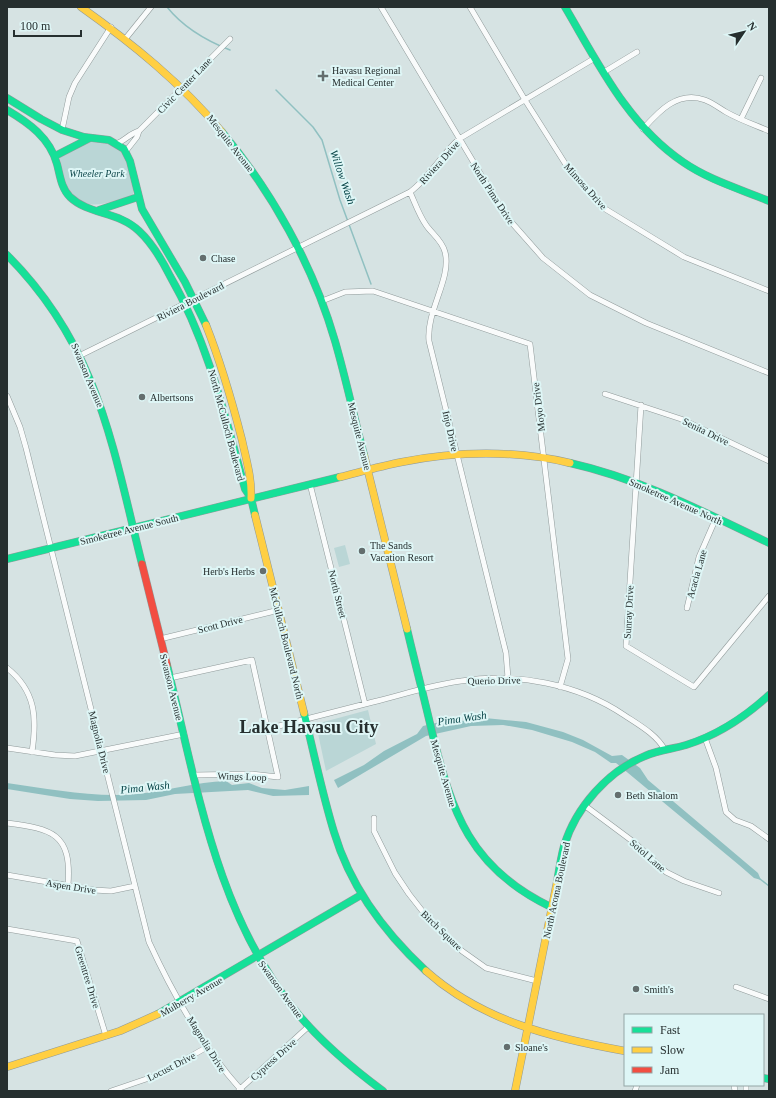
<svg xmlns="http://www.w3.org/2000/svg" width="776" height="1098" viewBox="0 0 776 1098" font-family="Georgia,serif">
  <style>
    .green { fill: #bad6d6 }
    .water { fill: #90c0c1 }
    .lines { fill: none; stroke-linecap: round; stroke-linejoin: round }
    .stream { stroke: #90c0c1; stroke-width: 1.5 }
    .street-casing { stroke: #909a9a; stroke-width: 6 }
    .fast-casing { stroke: #909a9a; stroke-width: 8 }
    .slow-casing { stroke: #909a9a; stroke-width: 8 }
    .jam-casing { stroke: #909a9a; stroke-width: 8 }
    .street { stroke: #f9fbfb; stroke-width: 5 }
    .fast { stroke: #16e098; stroke-width: 7 }
    .slow { stroke: #ffcf43; stroke-width: 7 }
    .jam { stroke: #f24e42; stroke-width: 7 }
    .poi-dot { fill: #646e6e; stroke: #def6f6; stroke-width: 1.5 }
    .labels { text-anchor: middle; stroke-width: 4; stroke-linejoin: round; paint-order: stroke }
    .poi-label { font-size: 10px; fill: #262f2f; stroke: #def6f6; text-anchor: start }
    .street-label { font-size: 10px; fill: #262f2f; stroke: #def6f6 }
    .park-label { font-size: 10px; font-style: italic; fill: #114a4d; stroke: #def6f6 }
    .water-label { font-size: 11px; font-style: italic; fill: #064346; stroke: #def6f6 }
    .town-label { font-size: 18px; font-weight: bold; fill: #262f2f; stroke: #def6f6 }
  </style>
  <rect width="100%" height="100%" fill="#d6e3e3"/>
  <path class="green" d="M92,141C121,144 127,152 131,180C132,185 134,190 133,195C110,203 78,216 66,184C63,176 62,166 59,157Z
    M345,545L350,564L339,567L334,548Z
    M368,710L376,744L326,771L316,724Z"/>
  <path class="water" d="M485,718L526,722L563,732L583,740L612,756L622,755L640,768L648,780L758,873L761,880L754,878L739,865L616,763H611L595,752L572,742L532,730L503,725L471,726L426,736L338,788L334,780L364,765L384,751L417,734L423,726L440,722L445,723Z
    M226,781L232,785L249,783L262,788L285,790L309,786V795L273,796L248,790L175,794L146,800L98,801L70,799L7,789V783C50,789 94,798 138,794C167,791 196,782 226,781Z"/>
  <g class="lines">
    <path class="stream" d="M167,7C183,27 207,41 230,50
      M276,90L313,127L322,140L340,200L371,284
      M760,879L769,886"/>
    <g class="street-casing">
      <path id="street" d="M381,7L505,215L543,258L590,295L646,323L769,373
        M470,7L525,100L568,168L602,207L684,257L769,291
        M126,38L151,7
        M604,72L637,52
        M741,119L761,78
        M643,129C659,111 678,90 705,100C713,103 719,108 726,112C740,120 755,125 769,131
        M62,130L69,97L75,83L111,27
        M118,143C125,140 131,133 139,131L230,39
        M126,151L137,137L139,131
        M410,192C415,203 419,215 426,225C432,234 442,240 445,252C452,278 426,311 429,341L506,653L508,678
        M322,301L345,292L373,291L530,344L568,659L560,687
        M81,355L410,192C429,178 441,155 459,139L595,58
        M605,394L681,419L769,461
        M7,396L20,427L26,448L149,942C173,994 203,1048 242,1091
        M641,405L626,646L694,687L769,596
        M310,484L365,704
        M687,608L699,557L716,518
        M160,639L279,610
        M7,668C36,691 37,718 32,752
        M170,678L252,660L278,777L252,774L195,775
        M267,729C302,720 338,711 373,702C402,695 431,685 461,681C516,672 578,684 624,715C639,725 656,734 665,750
        M705,738L716,768L726,812L735,820L751,826L769,839
        M7,748L55,755L75,756L184,734
        M584,805L635,843L666,872L684,881L719,893
        M374,818V831L395,873L409,894L431,922L462,951L486,968L537,981
        M7,823C52,829 72,833 68,885
        M7,875L94,890L111,891L135,886
        M7,929L77,941L106,1036
        M736,987L769,999
        M734,1085L735,1091
        M239,1090L309,1026
        M111,1091L158,1075L207,1047
        M635,1091L637,1085
        M746,1091V1085"/>
    </g>
    <g class="fast-casing">
      <path id="fast" d="M565,7C598,63 628,125 683,162C709,180 740,189 769,201
        M7,98L41,119L62,130L84,137L109,140L124,149L130,161L142,209L185,282L206,325
        M7,110C29,123 50,138 57,164C60,175 61,188 70,197C89,215 118,211 139,231C153,244 162,260 170,276C208,342 225,416 245,489L251,498L255,515
        M222,132C272,192 313,265 335,341C346,379 354,417 364,455
        M55,156L90,138
        M99,210L138,197
        M7,255C98,346 112,444 142,564
        M570,463C641,479 704,512 769,543
        M7,559L340,477
        M407,629C415,663 424,697 432,732C452,813 470,868 551,907
        M167,665C197,785 216,916 298,1014C323,1044 352,1068 383,1091
        M304,713C314,753 322,793 334,832C350,886 385,933 426,971
        M557,882C559,870 561,857 564,846C576,807 608,771 645,756C658,750 673,749 686,745C718,735 745,717 769,695
        M158,1014L361,895
        M763,1078L769,1079"/>
    </g>
    <g class="slow-casing">
      <path id="slow" d="M81,7C133,44 181,83 222,132
        M206,325C221,363 232,401 242,440C246,459 252,478 251,498
        M364,455L407,629
        M340,477C360,472 381,466 402,462C456,451 516,450 570,463
        M255,515L304,713
        M426,971C482,1021 553,1038 625,1051
        M7,1067L120,1031L158,1014
        M515,1091L557,882"/>
    </g>
    <g class="jam-casing">
      <path id="jam" d="M142,564L167,665"/>
    </g>
    <use href="#street" class="street"/>
    <use href="#fast" class="fast"/>
    <use href="#slow" class="slow"/>
    <use href="#jam" class="jam"/>
  </g>
  <g class="poi-dot">
    <path d="M321 70h4v4h4v4h-4v4h-4v-4h-4v-4h4z"/>
    <circle cx="203" cy="258" r="4"/>
    <circle cx="142" cy="397" r="4"/>
    <circle cx="362" cy="551" r="4"/>
    <circle cx="263" cy="571" r="4"/>
    <circle cx="618" cy="795" r="4"/>
    <circle cx="636" cy="989" r="4"/>
    <circle cx="507" cy="1047" r="4"/>
  </g>
  <g class="labels">
    <g class="poi-label">
      <text x="332" y="74">Havasu Regional<tspan x="332" dy="12">Medical Center</tspan></text>
      <text x="211" y="262">Chase</text>
      <text x="150" y="401">Albertsons</text>
      <text x="370" y="549">The Sands<tspan x="370" dy="12">Vacation Resort</tspan></text>
      <text x="255" y="575" text-anchor="end">Herb's Herbs</text>
      <text x="626" y="799">Beth Shalom</text>
      <text x="644" y="993">Smith's</text>
      <text x="515" y="1051">Sloane's</text>
    </g>
    <g class="street-label">
      <text transform="translate(184 85) rotate(-46)" y="4">Civic Center Lane</text>
      <text transform="translate(231 143) rotate(52)" y="4">Mesquite Avenue</text>
      <text transform="translate(439 162) rotate(-48)" y="4">Riviera Drive</text>
      <text transform="translate(586 186) rotate(48)" y="4">Mimosa Drive</text>
      <text transform="translate(493 193) rotate(57)" y="4">North Pima Drive</text>
      <text transform="translate(190 301) rotate(-27)" y="4">Riviera Boulevard</text>
      <text transform="translate(88 375) rotate(67)" y="4">Swanson Avenue</text>
      <text transform="translate(538 407) rotate(-97)" y="4">Moyo Drive</text>
      <text transform="translate(227 425) rotate(75)" y="4">North McCulloch Boulevard</text>
      <text transform="translate(451 431) rotate(77)" y="4">Injo Drive</text>
      <text transform="translate(706 431) rotate(26)" y="4">Senita Drive</text>
      <text transform="translate(360 436) rotate(76)" y="4">Mesquite Avenue</text>
      <text transform="translate(676 501) rotate(24)" y="4">Smoketree Avenue North</text>
      <text transform="translate(129 529) rotate(-14)" y="4">Smoketree Avenue South</text>
      <text transform="translate(696 574) rotate(-74)" y="4">Acacia Lane</text>
      <text transform="translate(338 594) rotate(76)" y="4">North Street</text>
      <text transform="translate(628 612) rotate(-87)" y="4">Sunray Drive</text>
      <text transform="translate(220 624) rotate(-14)" y="4">Scott Drive</text>
      <text transform="translate(287 643) rotate(76)" y="4">McCulloch Boulevard North</text>
      <text transform="translate(494 680) rotate(-1)" y="4">Querio Drive</text>
      <text transform="translate(172 687) rotate(76)" y="4">Swanson Avenue</text>
      <text transform="translate(100 742) rotate(76)" y="4">Magnolia Drive</text>
      <text transform="translate(444 773) rotate(74)" y="4">Mesquite Avenue</text>
      <text transform="translate(242 776) rotate(2)" y="4">Wings Loop</text>
      <text transform="translate(648 855) rotate(41)" y="4">Sotol Lane</text>
      <text transform="translate(71 886) rotate(9)" y="4">Aspen Drive</text>
      <text transform="translate(556 890) rotate(-78)" y="4">North Acoma Boulevard</text>
      <text transform="translate(442 930) rotate(44)" y="4">Birch Square</text>
      <text transform="translate(88 977) rotate(73)" y="4">Greentree Drive</text>
      <text transform="translate(281 989) rotate(54)" y="4">Swanson Avenue</text>
      <text transform="translate(191 996) rotate(-30)" y="4">Mulberry Avenue</text>
      <text transform="translate(207 1044) rotate(58)" y="4">Magnolia Drive</text>
      <text transform="translate(273 1059) rotate(-42)" y="4">Cypress Drive</text>
      <text transform="translate(171 1066) rotate(-27)" y="4">Locust Drive</text>
    </g>
    <g class="park-label">
      <text x="97" y="177">Wheeler Park</text>
    </g>
    <g class="water-label">
      <text transform="translate(343 177) rotate(71)" y="4">Willow Wash</text>
      <text transform="translate(462 718) rotate(-8)" y="4">Pima Wash</text>
      <text transform="translate(145 787) rotate(-6)" y="4">Pima Wash</text>
    </g>
    <g class="town-label">
      <text x="309" y="733">Lake Havasu City</text>
    </g>
  </g>
  <rect width="776" height="1098" fill="none" stroke="#262f2f" stroke-width="16"/>
  <rect x="624" y="1014" width="140" height="72" fill="#def6f6" stroke="#94a6a6"/>
  <rect x="632" y="1027" width="20" height="6" fill="#16e098" stroke="#94a6a6"/>
  <text x="660" y="1034" font-size="12" fill="#262f2f">Fast</text>
  <rect x="632" y="1047" width="20" height="6" fill="#ffcf43" stroke="#94a6a6"/>
  <text x="660" y="1054" font-size="12" fill="#262f2f">Slow</text>
  <rect x="632" y="1067" width="20" height="6" fill="#f24e42" stroke="#94a6a6"/>
  <text x="660" y="1074" font-size="12" fill="#262f2f">Jam</text>
  <g transform="translate(744 32) rotate(55)" stroke="#def6f6" stroke-width="3" paint-order="stroke">
  <path d="M0-3L7 15L0 10L-7 15Z" fill="#262f2f"/>
  <text y="-6" font-size="11" font-weight="bold" text-anchor="middle" fill="#262f2f">N</text>
  </g>
  <path d="M14 30v6h67v-6" fill="none" stroke="#262f2f" stroke-width="2"/>
  <text x="20" y="30" font-size="12" fill="#262f2f" stroke="#def6f6" stroke-width="3" paint-order="stroke">100 m</text>
</svg>
